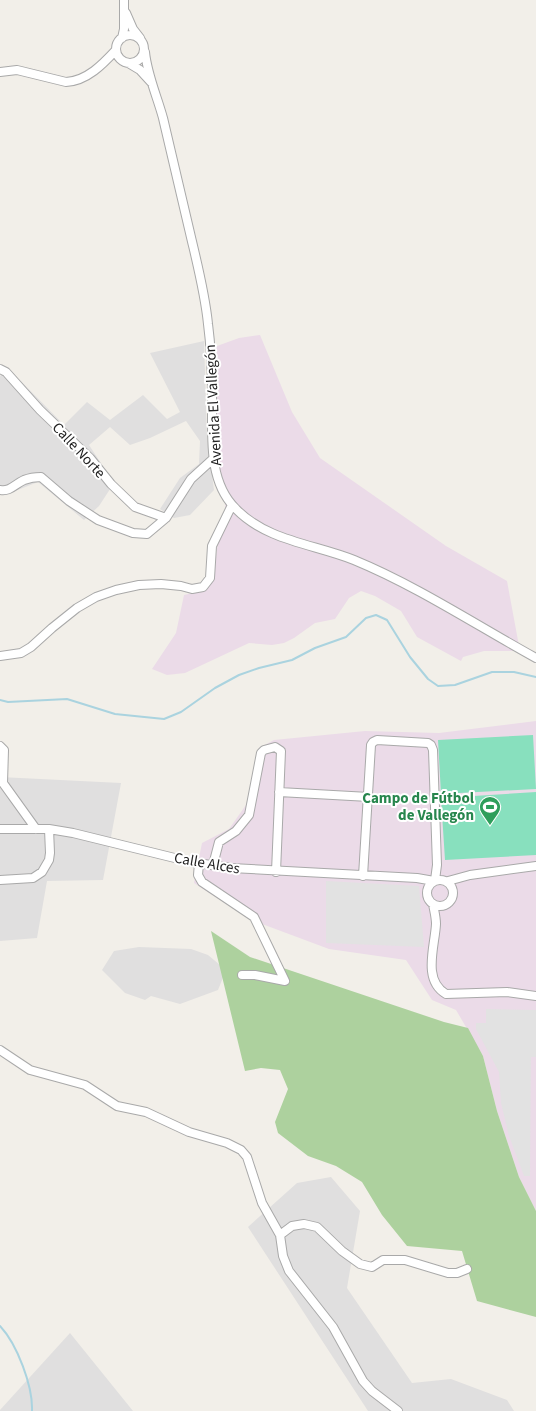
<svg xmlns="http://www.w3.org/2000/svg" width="536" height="1411" viewBox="0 0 536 1411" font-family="'Source Sans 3',sans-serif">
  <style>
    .residential { fill: #e0dfdf }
    .industrial { fill: #ebdbe8 }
    .forest { fill: #add19e }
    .pitch { fill: #88e0be }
    .parking { fill: #e2e2e2 }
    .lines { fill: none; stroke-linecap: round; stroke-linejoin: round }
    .stream { stroke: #aad3df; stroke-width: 2 }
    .minor-casing { stroke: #a9a9a9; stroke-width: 10 }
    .minor { stroke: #fff; stroke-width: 8 }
    .labels { text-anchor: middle; stroke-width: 4; stroke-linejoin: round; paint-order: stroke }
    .street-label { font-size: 15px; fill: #222; stroke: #fff }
    .leisure-label { font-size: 15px; font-weight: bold; fill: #27864d; stroke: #fff; text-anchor: end }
  </style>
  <rect width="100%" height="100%" fill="#f2efe9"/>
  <path class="residential" d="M204,341L207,438L214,490L190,515L174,518L160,509L180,478L199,464L200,441L186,421L150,438L130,445L110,427L89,445L114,483L99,506L84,520L38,482L5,495L0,493V376L9,369L64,425L87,402L110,420L143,395L167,419L180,412L150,353Z
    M0,777L121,783L103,880L47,881L37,938L0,941Z
    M139,947L191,949L208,955L226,970L218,990L180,1004L151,996L145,1000L125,993L102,970L114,951Z
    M331,1177L360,1211L347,1288L412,1383L451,1379L507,1400L514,1411H368L248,1227L297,1183Z
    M70,1333L133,1411H0V1410Z"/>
  <path class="industrial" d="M260,335L292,412L320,458L446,546L507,581L519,646L516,651H484L463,657L461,661L417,637L401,611L375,596L361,591L349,598L335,619L315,623L294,638L284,643L272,645L249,643L185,673L167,675L152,669L176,633L184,595L205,590L211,584L214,577L217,548L226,513L225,503L216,485L212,472L206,350L239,338Z
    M536,721V1211L519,1177L497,1111L483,1056L456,1010L432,1000L406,960L329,949L251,920L194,883L202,843L229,829L246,805L259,748L274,740L365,731L439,733Z"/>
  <path class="forest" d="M211,931L250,957L444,1022L468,1028L483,1056L497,1111L519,1177L536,1211V1317L477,1301L462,1251L407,1246L382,1215L362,1182L336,1166L308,1156L278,1133L275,1122L288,1089L280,1070L261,1068L245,1071Z"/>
  <path class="pitch" d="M533,735L536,789L441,794L438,740Z
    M536,792V855L445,860L441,798Z"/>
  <path class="parking" d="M326,881L419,886L424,947L326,943Z
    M486,1009L536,1010V1057H531L530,1176H524L509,1136L501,1103L499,1072L476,1029V1023H486Z"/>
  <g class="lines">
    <path class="stream" d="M0,700L8,702L67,699L115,714L164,719L181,712L215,688L239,675L259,668L292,660L315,648L346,637L366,618L376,615L387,620L410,657L428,679L438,686L455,685L492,672H514L536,677
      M0,1326C17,1344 33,1386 32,1411"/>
    <g class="minor-casing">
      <path id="minor" d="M126,13L133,29L140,38
        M116 49a14 14 0 1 1 28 0a14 14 0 1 1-28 0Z
        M122,38L124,29V0
        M145,52C147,74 157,96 163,118C172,156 181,194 190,233C197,263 205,293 208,324C211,347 212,370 212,393C213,431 206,480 236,509C267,541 314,544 354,560C417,586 476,625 536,658
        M130,64L140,70L151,82
        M0,72L17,70L66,82C87,81 103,64 116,50
        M0,369L6,372L40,410L90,458L111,484L135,507L166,518
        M0,490C10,492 15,484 24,480C29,478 35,477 41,477L69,501L98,520L133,533L147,534L166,518L191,479L214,458
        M0,656L21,653L31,647L52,628L77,608L96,597L116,590L139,585L161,584L181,586L192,589L203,587L210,578L212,546L232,505
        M0,746L4,750L3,783L36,829
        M279,792L369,797
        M0,829H49L73,833L191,862L231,868L417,878L434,881
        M199,863L198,875L202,882L254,917L285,981L255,975H242
        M213,865L219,842L236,831L249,815L261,753L264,750L275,747L281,751L276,872
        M363,876L371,745L373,742L377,740L428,743L431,745L433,750L437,865L435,880
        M427 893a13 13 0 1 1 26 0a13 13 0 1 1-26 0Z
        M0,880L33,878L42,872L49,860L50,853L49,829
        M448,881L470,875L536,866
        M433,904C434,910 436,917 436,924C435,946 422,980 446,994L507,992L536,996
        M0,1050L30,1070L85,1085L117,1106L146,1112L189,1132L227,1143L241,1150L247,1157L262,1203L280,1235L283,1256L289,1271L333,1327L363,1381L372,1391L398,1411
        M280,1235L292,1226L304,1224L317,1227L342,1251L360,1264L372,1267L383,1260H405L448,1273H457L467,1269"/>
    </g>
    <use href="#minor" class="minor"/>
  </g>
  <defs>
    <g id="stadium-pin" transform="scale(1.125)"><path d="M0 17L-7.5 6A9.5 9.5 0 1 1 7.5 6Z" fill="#2e9e5b" stroke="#fff"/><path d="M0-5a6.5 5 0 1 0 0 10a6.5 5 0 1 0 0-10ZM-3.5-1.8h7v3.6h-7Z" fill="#fff"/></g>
  </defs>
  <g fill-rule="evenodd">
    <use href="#stadium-pin" x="490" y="807"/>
  </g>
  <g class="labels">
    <g class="street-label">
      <text transform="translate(213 405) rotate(-93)" y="5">Avenida El Vallegón</text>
      <text transform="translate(79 450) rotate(47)" y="5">Calle Norte</text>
      <text transform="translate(207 863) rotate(10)" y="5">Calle Alces</text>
    </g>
    <g class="leisure-label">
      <text x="474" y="803">Campo de Fútbol<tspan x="474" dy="17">de Vallegón</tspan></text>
    </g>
  </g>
</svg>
